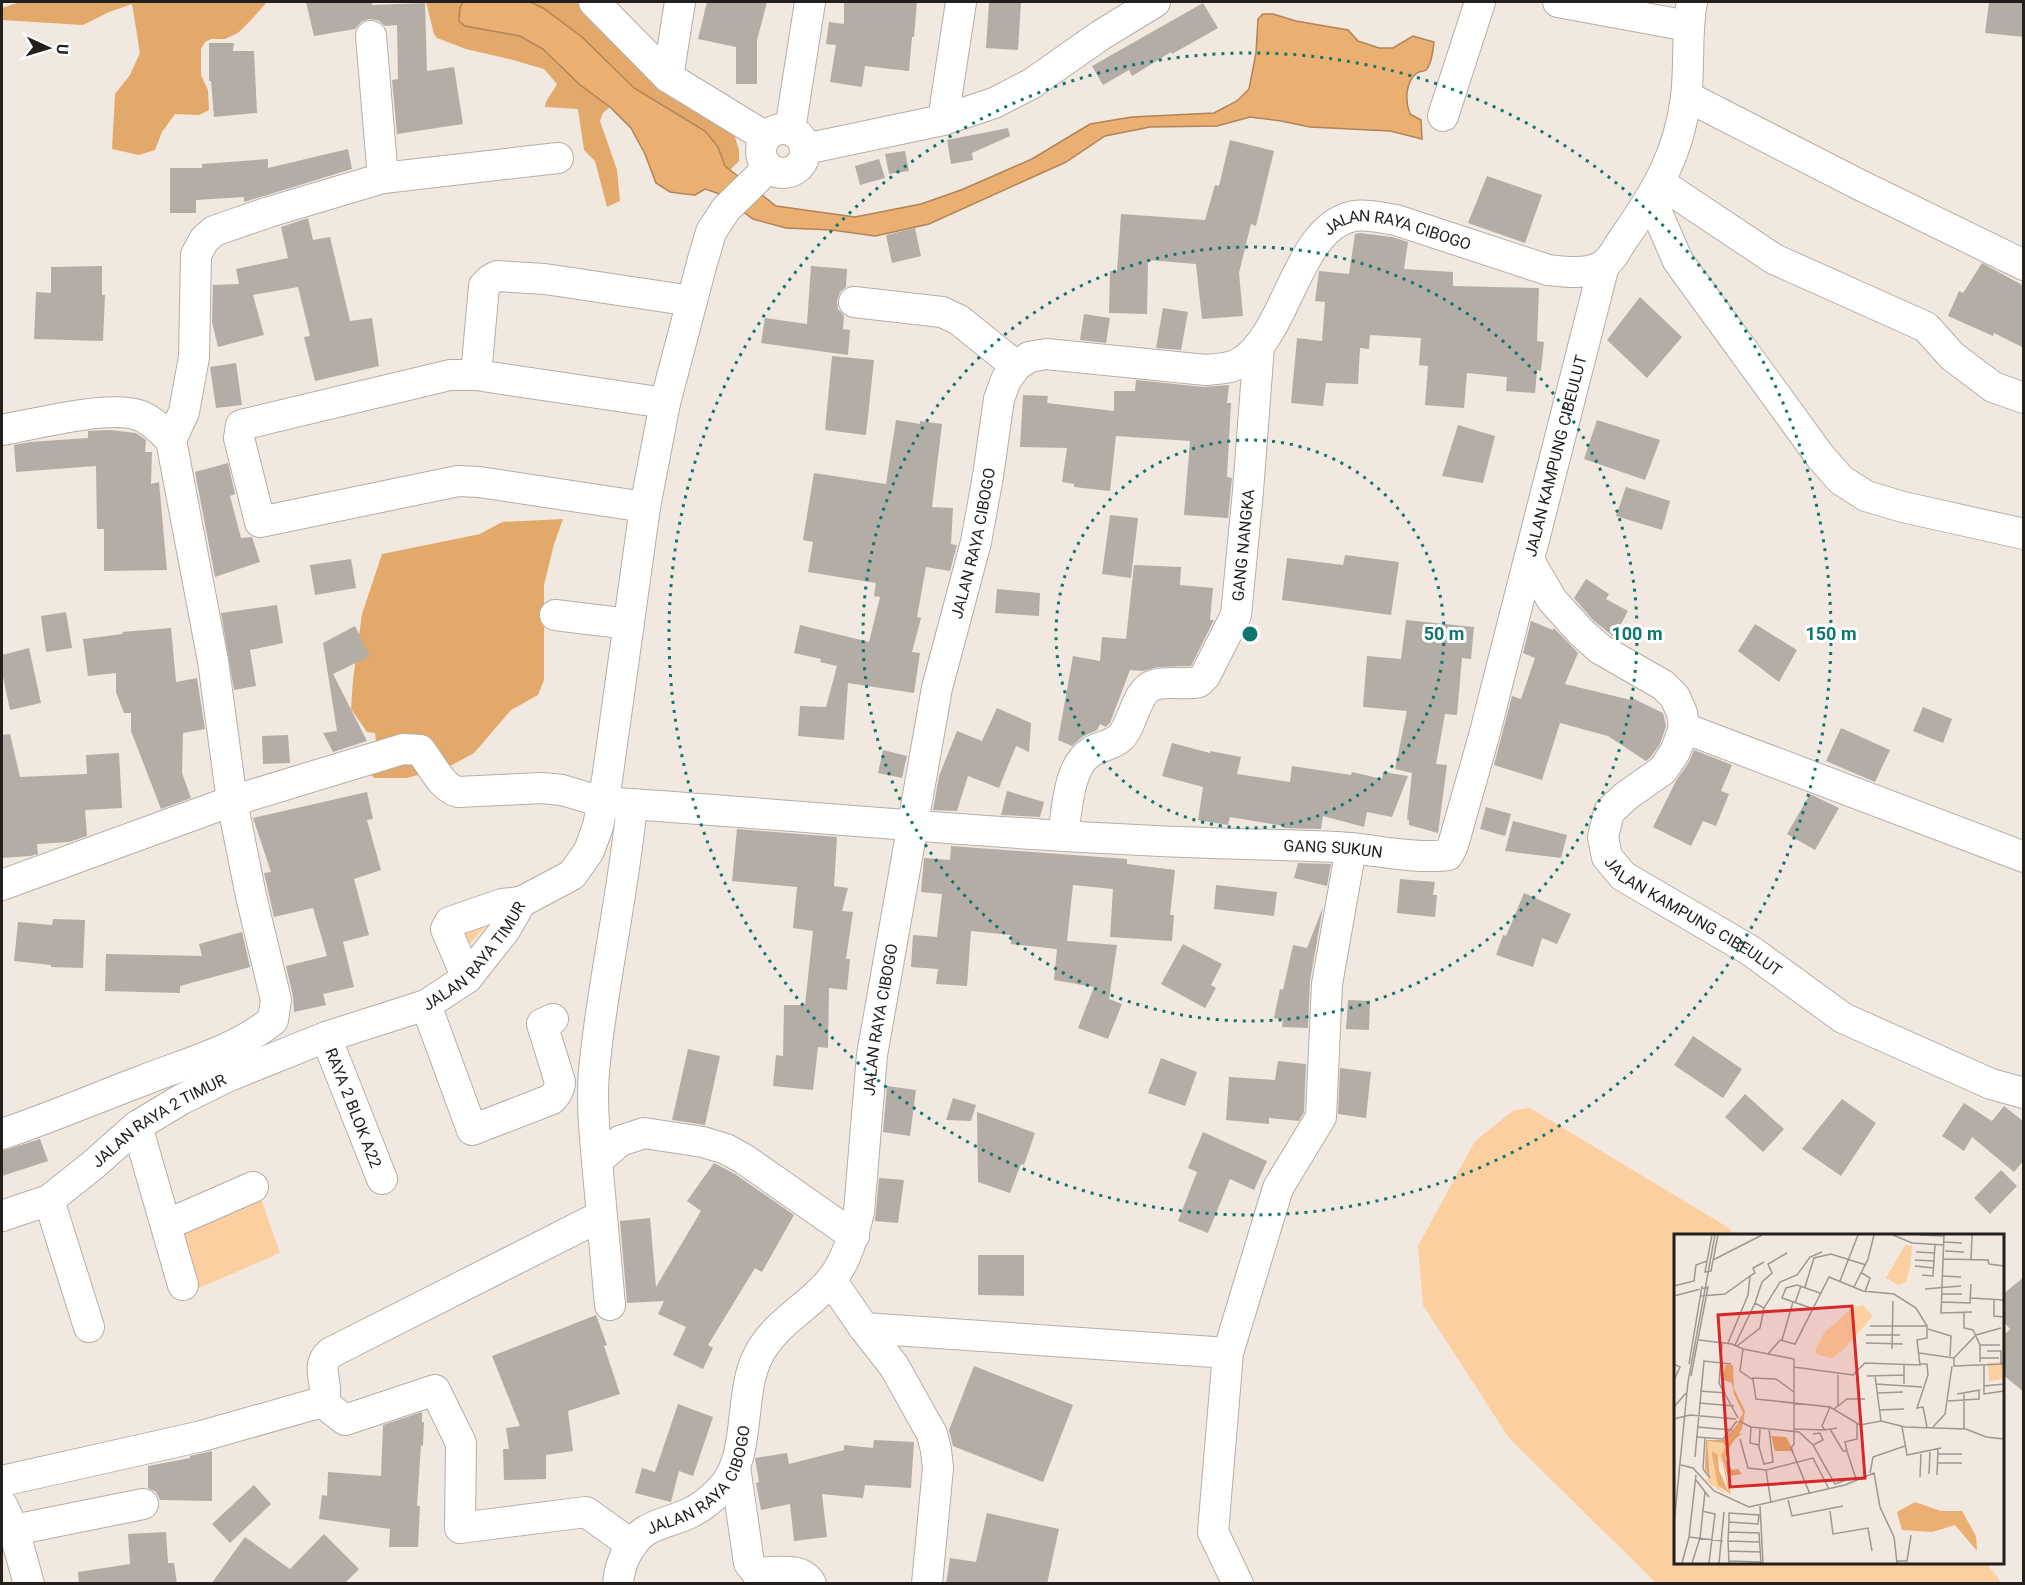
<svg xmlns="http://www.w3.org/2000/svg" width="2025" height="1585" viewBox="0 0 2025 1585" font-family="Roboto,sans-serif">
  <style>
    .green { fill: #fccfa0 }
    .forest { fill: #e3a96a }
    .water { fill: #ebb071; stroke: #af8458; stroke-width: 1.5 }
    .building { fill: #b4ada5 }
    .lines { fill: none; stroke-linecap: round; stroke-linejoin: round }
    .minor-casing { stroke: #b6aea6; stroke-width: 32 }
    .minor { stroke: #fff; stroke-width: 30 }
    .ring { fill: none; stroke: #0f766e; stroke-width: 3; stroke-dasharray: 3 6 }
    .labels { text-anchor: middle; stroke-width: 6; stroke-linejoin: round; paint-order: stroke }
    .street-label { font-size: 16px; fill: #221f1c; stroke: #fff }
    .inset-road { fill: none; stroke: #9e9892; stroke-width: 1.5 }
    .view { fill: #d62828; fill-opacity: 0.15; stroke: #d62828; stroke-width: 3 }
    .inset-edge { fill: none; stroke: #221f1c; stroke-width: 3 }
    .centre { fill: #0f766e; stroke: #fff; stroke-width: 3 }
    .ring-label { font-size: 18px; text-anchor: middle; font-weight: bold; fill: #0f766e; stroke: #fff; stroke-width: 6; stroke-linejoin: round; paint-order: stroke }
  </style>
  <rect width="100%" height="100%" fill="#f1e8e0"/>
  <path class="green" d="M487,925L465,949L458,928Z
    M1530,1108L1729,1228L1735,1235L1676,1236V1562L1986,1563L1999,1579L2000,1583H1656L1509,1438L1423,1305L1418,1246L1475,1141L1514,1110Z
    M259,1193L280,1253L192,1291L176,1230Z"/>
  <path class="forest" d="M20,2H267L252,19L238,33L225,39H211L205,42L201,49V75L208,90L209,110L199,115L175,114L162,132L155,150L139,155L112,149L115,94L130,75L140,53L132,4L109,12L83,25L2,20V8Z
    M426,2H463L465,26L520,36L530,41L543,49L579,84L610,107L603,113L600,121L617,170L620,201L607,207L595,161L584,150L578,109L545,107C546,97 553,93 557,84L544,69L513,60L466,49L437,38L434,34Z
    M530,2H583L734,134L739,150V161L730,170L725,166L718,147L705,131L634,88L582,37L543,8Z
    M563,519L554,544L544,585V680L538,695L511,710L474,753L452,765L407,778H374L366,769L377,748L375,733L367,732L351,709L353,680L362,614L382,554L480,534L502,522Z"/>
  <path class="water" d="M463,2H530L543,8L582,37L634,88L705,131L718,147L725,166L776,206L855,217L921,204L961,190L1032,159L1090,124L1132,117L1214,113L1237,101L1249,89L1256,53L1258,19L1263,14H1273L1296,21L1348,30L1358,41L1379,48H1393L1413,36L1434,42C1433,50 1432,64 1426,70C1423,72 1419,71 1417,73C1405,82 1405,101 1410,114L1421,120L1422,139L1390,131L1310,127L1281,121L1250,117L1217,126L1150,127L1105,136L1066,162L929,224L875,236L832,230L786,228L753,219L717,193L705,189L695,195L685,194L670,192L656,183L645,154L631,128L610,107L579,84L543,49L520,36L465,26L459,21L460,8Z"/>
  <path class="building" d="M306,2H372V5L425,3L427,71L454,67L463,124L397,134L392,80L398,79L397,25L385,26L378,20L369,19L361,22L355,29L314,36Z
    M707,2H767L757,40V84H736V47L698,39Z
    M844,2H917L914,37H912L909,71L865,66L862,87L830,82L836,45L826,44L829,22L844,24Z
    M989,2H1021L1018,50L986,48Z
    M1989,2H2024V37L1985,33Z
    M1203,3L1218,28L1172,54L1171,52L1132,76L1129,70L1103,85L1092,66Z
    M209,43H234L233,51H254L257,113L214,117L211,81H209Z
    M1008,128L1010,136L972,153L973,160L951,164L947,140Z
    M1230,140L1274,151L1256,226L1251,224L1239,273L1243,316L1202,319L1196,264L1148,260L1147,314L1109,313L1110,271H1117L1121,214L1205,220L1215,185L1219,186Z
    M348,149L352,169L244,202V197L196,200V213H170V168H202V164L268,159V168Z
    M905,151L909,171L889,174L885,154Z
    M879,159L885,178L860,185L855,166Z
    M1487,176L1542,195L1525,243L1468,223Z
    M308,218L313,240L330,237L350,321L372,318L379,366L315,381L304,337L310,336L298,287L253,295L264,335L218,347L212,322L213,285L239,284L236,269L288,258L281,227Z
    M915,228L921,256L892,263L886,235Z
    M1360,233L1392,237L1408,242L1404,269L1453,272V286L1539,288L1537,341L1544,342L1541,371L1537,370L1535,393L1506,391L1507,377L1467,373L1464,408L1425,405L1428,366L1419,365L1421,338L1370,335L1369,349L1360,348L1358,384L1326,383L1323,406L1291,403L1297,338L1322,341L1325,302L1315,301L1319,271L1349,274L1355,234Z
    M1982,263L2024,286V348L1994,333L1993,336L1948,316L1959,291L1963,293Z
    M102,266V295H105L103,341L34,339L36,292L51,293V267Z
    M811,266L847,269L846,287L840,292L837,301L838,309L844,316L843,329L850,330L848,355L761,343L765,318L807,324Z
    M1640,297L1682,337L1647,378L1607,340Z
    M1163,308L1188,312L1181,350L1156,348Z
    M1084,314L1110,318L1106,343L1080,340Z
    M832,356L874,360L866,435L825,430Z
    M236,363L242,405L216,408L210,367Z
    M1136,380L1204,387L1229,385L1227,403H1231L1227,477L1232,478L1228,518L1184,515L1190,441L1116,436L1110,491L1074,487V484L1062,482L1067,448L1020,447L1023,395L1048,396L1047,403L1114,411V391H1135Z
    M896,420L920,424V421L942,424L932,507L953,508L951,544L957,545L950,571L926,567L917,617L921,618L912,652L920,653L914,693L848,683L844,740L798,736L800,706L826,707L837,666L820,662L821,659L794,653L800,625L869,642L880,597L874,596L876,583L808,572L813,542L803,540L814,473L886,484Z
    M1597,420L1660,440L1645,480L1584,459Z
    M1458,425L1495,436L1483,483L1442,476Z
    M110,430L136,433L146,440L145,452H152L151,484L159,482L167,570L104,571V529H97L96,466L16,472L14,445L30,442L88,438V431Z
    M228,463L235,494L230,496L241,538L252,537L260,562L215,577L195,472Z
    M1626,487L1670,501L1662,530L1616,516Z
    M1110,515L1138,518L1131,578L1102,574Z
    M1345,555L1399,562L1391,615L1282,600L1287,558L1343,565Z
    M351,559L356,588L315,595L310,565Z
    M1134,565L1181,567L1180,585L1213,588L1210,620H1214L1191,666L1158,667L1143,671L1130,670L1110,723L1106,727L1100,724L1097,730L1082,737L1072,746L1058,740L1073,656L1100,661L1102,637L1126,639Z
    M1586,579L1609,594L1606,599L1628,611L1614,637L1593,620L1574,598Z
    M997,589L1040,593L1039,616L995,613Z
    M277,605L283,643L250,650L256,686L234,690L221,613Z
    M66,612L72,648L46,652L41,616Z
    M1406,620L1474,627L1471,659L1462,658L1457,715L1445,714L1436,764L1447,765L1438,833L1409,825V820L1407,819L1412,773L1395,769L1407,711L1363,707L1367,656L1401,659Z
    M1531,621L1553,630L1554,628L1578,653L1565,684L1631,700L1632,698L1663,713L1666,726L1660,744L1650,758L1646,761L1608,736L1560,723L1542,780L1494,765L1512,696L1521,699L1535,658L1523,653Z
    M1755,624L1797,650L1779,682L1738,651Z
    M355,626L370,656L333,674L367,741L333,752L323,733L337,731L323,643Z
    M171,628L176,682L197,678L205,729L183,733L182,773L191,798L161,809L131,731V713H124L116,692V673L88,676L83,639L123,634L122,632Z
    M29,648L41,703L10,710L2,672V655Z
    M1923,707L1952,719L1943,743L1913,731Z
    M997,708L1031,723L1029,752L1016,746L999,788L968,776L957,811L933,810L939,776L957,731L982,741Z
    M1841,728L1890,750L1875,782L1826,761Z
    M10,734L20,777L87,774L86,755L119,753L122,808L85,810L87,836L69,842L37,844L38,854L30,856L2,858V735Z
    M288,735L290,763L263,764L262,736Z
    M1172,743L1210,753V751L1241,757L1237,774L1290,782L1292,766L1351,775L1352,772L1382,779L1383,772L1408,776L1392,817L1367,812L1364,827L1323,816L1321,829L1283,828L1284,826L1230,817L1228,825L1198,820L1203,787L1162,776Z
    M883,750L907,756L902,778L878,773Z
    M1694,750L1732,765L1721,791L1729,794L1716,826L1703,821L1691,846L1653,827L1676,781L1689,762Z
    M1007,791L1044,802L1040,817L1001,815Z
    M367,792L373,819L367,820L381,870L354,879L369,935L343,942L354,987L323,994L326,1005L294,1012L293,996L286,966L327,956L313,908L274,917L264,873L271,872L253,818Z
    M1810,794L1839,808L1815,850L1787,834Z
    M1486,807L1511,814L1505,836L1480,829Z
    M1513,821L1567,835L1561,858L1505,851Z
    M737,829L837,837L834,886L848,888L842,911L853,912L846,959H850L847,990L829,988L828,1048L818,1047L813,1090L773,1086L776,1055L783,1056L784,1005H805L813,931L793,928L797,887L732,881Z
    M951,846L1127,859V864L1175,870L1170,915H1174L1172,941L1110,937L1113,889L1073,885L1067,941L1117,945L1109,999L1122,1004L1108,1039L1078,1028L1094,987L1054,980L1057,949L1011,944V935L971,931L967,986L936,984L938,969L911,967L913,935L937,937L942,894L921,892L924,858L950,860Z
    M1298,863L1331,864L1327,886L1294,878Z
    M1400,879L1435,882L1433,895H1437L1435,917L1397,913Z
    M1216,885L1277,892L1274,916L1214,909Z
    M1524,893L1571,914L1557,944L1542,938L1533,967L1496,955L1503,935L1506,936Z
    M1323,907L1310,981L1308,1028L1282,1027L1283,1020L1274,1018L1280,989L1283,990L1293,945L1307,948Z
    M53,919L85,920L83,968L51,967V965L14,961L18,922L52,925Z
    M242,932L250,967L180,986V993L105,991L106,954L202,956L199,944Z
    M1183,944L1222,964L1211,985L1216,988L1205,1008L1161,984Z
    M1348,1000L1370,1001L1369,1030L1346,1029Z
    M1693,1036L1742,1069L1723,1098L1674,1065Z
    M688,1049L720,1056L705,1125L672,1120Z
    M1161,1058L1197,1072L1185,1106L1148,1093Z
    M1278,1061L1306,1064L1304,1112L1299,1121L1269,1118V1124L1226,1120L1229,1077L1275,1080Z
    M1340,1068L1371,1072L1366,1118L1338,1114Z
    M887,1086L916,1090L910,1136L883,1132Z
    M1745,1094L1784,1129L1763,1152L1725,1117Z
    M953,1098L976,1105L971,1121L946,1120Z
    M1842,1099L1876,1123L1841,1176L1802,1149Z
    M1964,1103L1992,1121L2004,1106L2024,1122V1160L2014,1172L1972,1137L1964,1151L1942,1136Z
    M977,1112L1035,1133L1024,1165L1021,1164L1010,1193L978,1182Z
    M1203,1132L1267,1161L1254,1190L1230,1179L1208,1233L1178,1221L1197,1172L1188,1168Z
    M40,1139L48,1161L2,1176V1151Z
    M714,1163L735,1174L794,1215L762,1272L755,1268L708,1345L713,1348L703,1369L673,1355L686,1327L658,1314L664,1301L627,1303L620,1221L650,1218L656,1287L701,1211L687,1201Z
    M2001,1170L2017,1186L1990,1214L1974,1198Z
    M879,1178L904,1180L898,1223L875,1221Z
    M978,1255H1024V1296L978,1295Z
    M2024,1277V1392L2002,1374V1337L2010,1329L2002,1320V1295Z
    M596,1315L607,1345L604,1346L620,1394L568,1411L573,1451L546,1455V1479L504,1480L503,1449H509L506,1428L520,1426L492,1356Z
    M974,1366L1073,1405L1043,1482L953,1446L949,1430Z
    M678,1404L713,1417L693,1476L679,1471L671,1502L635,1493L642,1468L655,1472Z
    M422,1412V1422H424L423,1446L421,1445L417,1506H420L418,1547H389L390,1529L319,1519L322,1495L327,1496L328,1472L381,1476L383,1425Z
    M874,1440L914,1442L911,1488L865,1485L863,1498L822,1494L827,1537L794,1541L790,1504L761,1510L756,1483L759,1482L755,1458L787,1453L789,1464L844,1450V1445L873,1448Z
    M212,1451V1501L160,1500L156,1492L148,1488V1466L190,1458V1456Z
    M254,1485L271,1504L230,1543L212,1524Z
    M987,1513L1059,1529L1047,1584H946L950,1558L976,1562Z
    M166,1532L168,1563H174L177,1584H79L78,1572L130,1564L128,1534Z
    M324,1534L359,1569L344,1584H211L245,1537L290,1569Z"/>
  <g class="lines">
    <g class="minor-casing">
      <g id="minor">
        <path d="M594,2L668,77L766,137"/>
        <path d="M1558,2L1688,26"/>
        <path d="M371,36L383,178"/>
        <path d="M668,77L680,2"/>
        <path d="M1686,96L1860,185L2024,265"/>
        <path d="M1443,116L1480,2"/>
        <path d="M943,120L961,2"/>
        <circle cx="783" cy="151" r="22"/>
        <path d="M790,130L810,2"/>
        <path d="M805,149L943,120L994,103L1031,84L1101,35L1155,2"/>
        <path d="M1660,183L1774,259L1926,327L1952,356L1993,387L2024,398"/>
        <path d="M1651,199L1678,261L1820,456L1841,480L1866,496L1903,507L2024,534"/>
        <path d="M854,302L942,312L959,320L1016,366"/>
        <path d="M476,375L484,286L490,280L497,276L545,279L692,301"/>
        <path d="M2,430C34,424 109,405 138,415C152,419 161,431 171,440L213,661L232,801L251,896L276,1000L273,1020C237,1050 187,1063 144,1080C96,1098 50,1118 2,1134"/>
        <path d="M171,440L184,412L194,357L196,255L204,240L214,231L269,212L383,178L558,158"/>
        <path d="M645,507L479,482L458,481L260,522L239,438L241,425L450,375H476L665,403"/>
        <path id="s1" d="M1530,562L1552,600L1581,632L1600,649L1663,685L1675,697L1682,713L1684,728L1675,752L1663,770L1626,796L1609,812L1603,837L1607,857L1623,876L1751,951L1843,1018L1991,1084L2024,1093"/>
        <path d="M555,615L629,624"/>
        <path d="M1684,728L2024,857"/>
        <path id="s2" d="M1063,836C1067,811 1068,766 1091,752C1100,746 1112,745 1120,738C1133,726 1136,690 1154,685C1168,681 1185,685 1199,682L1205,676L1236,615L1248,491L1259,346"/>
        <path id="s3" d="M2,885L232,801L403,749L420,750C431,763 441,788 458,792L542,788L562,790L602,802C828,817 1054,841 1281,845C1304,846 1327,846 1349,848C1382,851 1416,859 1448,855L1453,845L1484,736L1604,265"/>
        <path d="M467,978L446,929L450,922L502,904L521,902"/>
        <path d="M426,1005L472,1130L552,1099C556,1094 560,1089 560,1082L542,1024L553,1019"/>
        <path id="s4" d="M326,1037L382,1179"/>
        <path d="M137,1126L183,1285"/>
        <path d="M597,1161C594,1128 591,1094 595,1061C604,975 624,890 632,804"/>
        <path d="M49,1200L89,1327"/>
        <path id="s5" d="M2,1216L49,1200L93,1165L137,1126L182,1099L229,1076L326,1037L426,1005L467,978L505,930L521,902L572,875L589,851L598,826L607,780L645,507L665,403L702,263L711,232L726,209L768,168"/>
        <path d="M166,1225L253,1187"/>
        <path d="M831,1280L864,1328L894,1366L932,1434L936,1450L938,1468L927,1584"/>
        <path d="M610,1305L597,1161L620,1141L644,1133L703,1142L726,1149L744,1159L854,1236"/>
        <path d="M864,1328L1228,1353"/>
        <path d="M322,1402L345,1420L435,1390L461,1443L460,1528L586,1512L632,1545"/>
        <path d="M735,1467L749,1563L756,1572C773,1574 801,1565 811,1584"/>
        <path d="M2,1481L202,1436L322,1402C332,1386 313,1368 330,1353L601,1216"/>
        <path d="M2,1505L14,1530L29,1584"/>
        <path d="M14,1530L143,1504"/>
        <path id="s6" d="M618,1584C619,1565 629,1543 644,1532C657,1523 676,1520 690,1513C702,1507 713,1498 722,1488C751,1458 739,1395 757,1358C773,1323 809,1308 832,1279C847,1260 853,1236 859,1212L872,1055L937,688L976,542L988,476L999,399L1006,380L1016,366L1029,357L1046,354L1206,370C1217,369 1228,369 1238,364C1288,338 1295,227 1354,216C1368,214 1383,218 1396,220L1548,270C1566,272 1586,275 1602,266C1612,260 1616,250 1622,241C1655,194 1679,155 1686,97C1690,65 1686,33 1692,2"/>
        <path d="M1238,1584L1213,1532L1228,1353L1278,1188L1321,1117L1327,984L1351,848"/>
      </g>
    </g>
    <use href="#minor" class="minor"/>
  </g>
  <g class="ring">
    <circle cx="1250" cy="634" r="194"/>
    <circle cx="1250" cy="634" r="387"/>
    <circle cx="1250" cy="634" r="581"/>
  </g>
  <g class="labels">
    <g class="street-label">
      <text dy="6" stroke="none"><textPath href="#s6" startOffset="1797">JALAN RAYA CIBOGO</textPath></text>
      <text dy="6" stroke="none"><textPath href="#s3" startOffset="1906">JALAN KAMPUNG CIBEULUT</textPath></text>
      <text dy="6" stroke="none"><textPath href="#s6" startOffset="1149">JALAN RAYA CIBOGO</textPath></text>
      <text dy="6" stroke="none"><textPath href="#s2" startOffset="380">GANG NANGKA</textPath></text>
      <text dy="6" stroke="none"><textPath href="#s3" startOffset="1377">GANG SUKUN</textPath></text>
      <text dy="6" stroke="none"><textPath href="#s1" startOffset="502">JALAN KAMPUNG CIBEULUT</textPath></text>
      <text dy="6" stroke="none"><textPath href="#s5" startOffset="549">JALAN RAYA TIMUR</textPath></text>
      <text dy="6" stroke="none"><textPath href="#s6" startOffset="663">JALAN RAYA CIBOGO</textPath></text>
      <text dy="6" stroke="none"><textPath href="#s4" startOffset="76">RAYA 2 BLOK A22</textPath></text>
      <text dy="6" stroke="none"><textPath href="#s5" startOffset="186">JALAN RAYA 2 TIMUR</textPath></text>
      <text dy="6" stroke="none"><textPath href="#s6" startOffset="141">JALAN RAYA CIBOGO</textPath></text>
    </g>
  </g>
  <g transform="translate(1674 1234)">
    <rect width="330" height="330" fill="#f1e8e0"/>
    <path d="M231,11L238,12L236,34L232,48L224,51L212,44ZM189,71L199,82L169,116L158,124L144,121L141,117L150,99L178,74ZM328,93H330V145L315,147L314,129L328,128ZM32,207L51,210L47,229L56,259L44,221L38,222L44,252L54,262L32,247L37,240Z" fill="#fccfa0"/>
    <path d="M65,189L51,212L49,209L33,207L36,243L31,235L32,206H49ZM69,199L58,207L51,224L58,236L64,235L68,240L56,242L57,253L48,224L61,201ZM97,202L112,203L120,217H101Z" fill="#e3a96a"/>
    <path d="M51,131H59L60,155L71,177L68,195L48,224L57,260L44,252L38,222V217L44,221L45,236L55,259L47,221L69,179L60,160L58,149L49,146ZM241,268L267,277H288L302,302L303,317L281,291L258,298L228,296L223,278Z" fill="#ebb071"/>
    <path class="inset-road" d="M38,1L31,38L37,37L44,1M219,1L238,9L270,11M246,1L270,2M270,1L267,79L298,78M270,8L288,9M271,17L290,18M242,18L261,19M269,25L314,26L315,30L330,32M39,26L88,1M241,26L260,27M297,27L298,1M241,32L260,34M188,39L196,44L191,58M248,41L259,42L261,10M76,42L81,39L79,34L90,28M268,42L287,43M166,47L184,1M0,52L20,47L22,31L33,27M131,53L140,24L157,20L192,31M180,53L194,25L200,1M251,55L287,52M268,60H288M0,62L34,53L17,142M27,62L51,60L76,42L74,61L54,109M297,64L330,66M320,65V82L330,83M267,68L296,69L297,50M81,69L88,48L98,39L94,30L113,19M121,69L127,52M137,74L108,64L112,54L123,51L146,59M290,78V94L299,96L306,111V128M254,95L277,102L276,122M192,101H226M25,106L58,110L69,115L66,137L79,146L82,165L156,173L186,191L207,187L231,193L292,195L312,203L330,205M108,106L119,68M192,109L229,110M48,110L45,149L64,184M61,111L81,69L90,74M306,111H326M63,112L86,94L90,74L106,48L123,41L136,23L148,18M69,115L120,125V210L117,214L136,260M218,115L219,67M313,117H327V130M245,119L280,124L302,101L327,94M94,120L106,106L121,110L155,43L189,57L220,60L242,74L253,92M280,124V132L330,130M306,124H325M0,130L6,133L0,146M15,130L28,52M246,130H253L254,141L243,174L249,173L253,193M310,130V160L330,157M120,133L179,141L191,129L246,131L243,106L253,104V92H196M164,141V172M193,142L230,141M201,142L207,187M78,144L102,145L120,158M202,150L248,153M230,150V131M310,152L330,150M26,157L52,159M204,159L229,158M283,160L306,156M274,167L305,165V156M25,169L60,172M0,173L12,159M156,173L148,192L151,196L163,194M160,175L173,165H191M205,176L230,175M0,185L16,181L62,185M65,187L77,193L125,198L139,211L161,250L172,246M23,193L58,196M77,193L76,209L85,211M228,193L233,221L267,214M259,193L271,180L278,132M86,194L85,213L90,230L99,228L95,195M120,195L151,196M156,195L169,217H173L182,245M290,195V160M22,203L49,205L63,187M31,204L29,235L36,244M66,205L74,234L92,236M139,211L149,206L146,199L139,200M173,217L171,208L183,205V190M264,220H288M21,223L30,127L57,130M264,229H288M7,231L19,234L40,257L75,273L171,251L200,239L206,273L220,303L223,329M196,239L199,223L231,212M255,240L256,218M263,241L264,215M246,243L247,220M22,246L35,263M114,266L118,282L169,272M97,269L92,236L139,224L155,255M86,272L89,329M28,277L41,280L35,329M156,277L159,300L194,294L198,317M0,290L14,148L41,1M54,298L85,299L87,329M15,303L49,307M54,307L85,308M54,317L87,318M55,327L87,328M223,327H233L237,301M8,329L15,303L22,241M18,329L26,304L31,258M45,329L50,278M55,329L54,307L55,288V279L85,281L84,290L55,288"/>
    <path class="view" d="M178,72L191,244L56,253L44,81Z"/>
    <rect width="330" height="330" class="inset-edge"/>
  </g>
  <circle cx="1250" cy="634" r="9" class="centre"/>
  <g class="ring-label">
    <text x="1444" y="640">50 m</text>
    <text x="1637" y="640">100 m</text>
    <text x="1831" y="640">150 m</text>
  </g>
  <rect width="2025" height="1585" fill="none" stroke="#221f1c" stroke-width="6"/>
  <g transform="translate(48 48) rotate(94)" stroke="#ffffff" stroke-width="4.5" paint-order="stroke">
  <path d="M0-4.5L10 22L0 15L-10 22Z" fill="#221f1c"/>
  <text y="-9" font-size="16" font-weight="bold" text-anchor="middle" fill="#221f1c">U</text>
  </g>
</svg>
